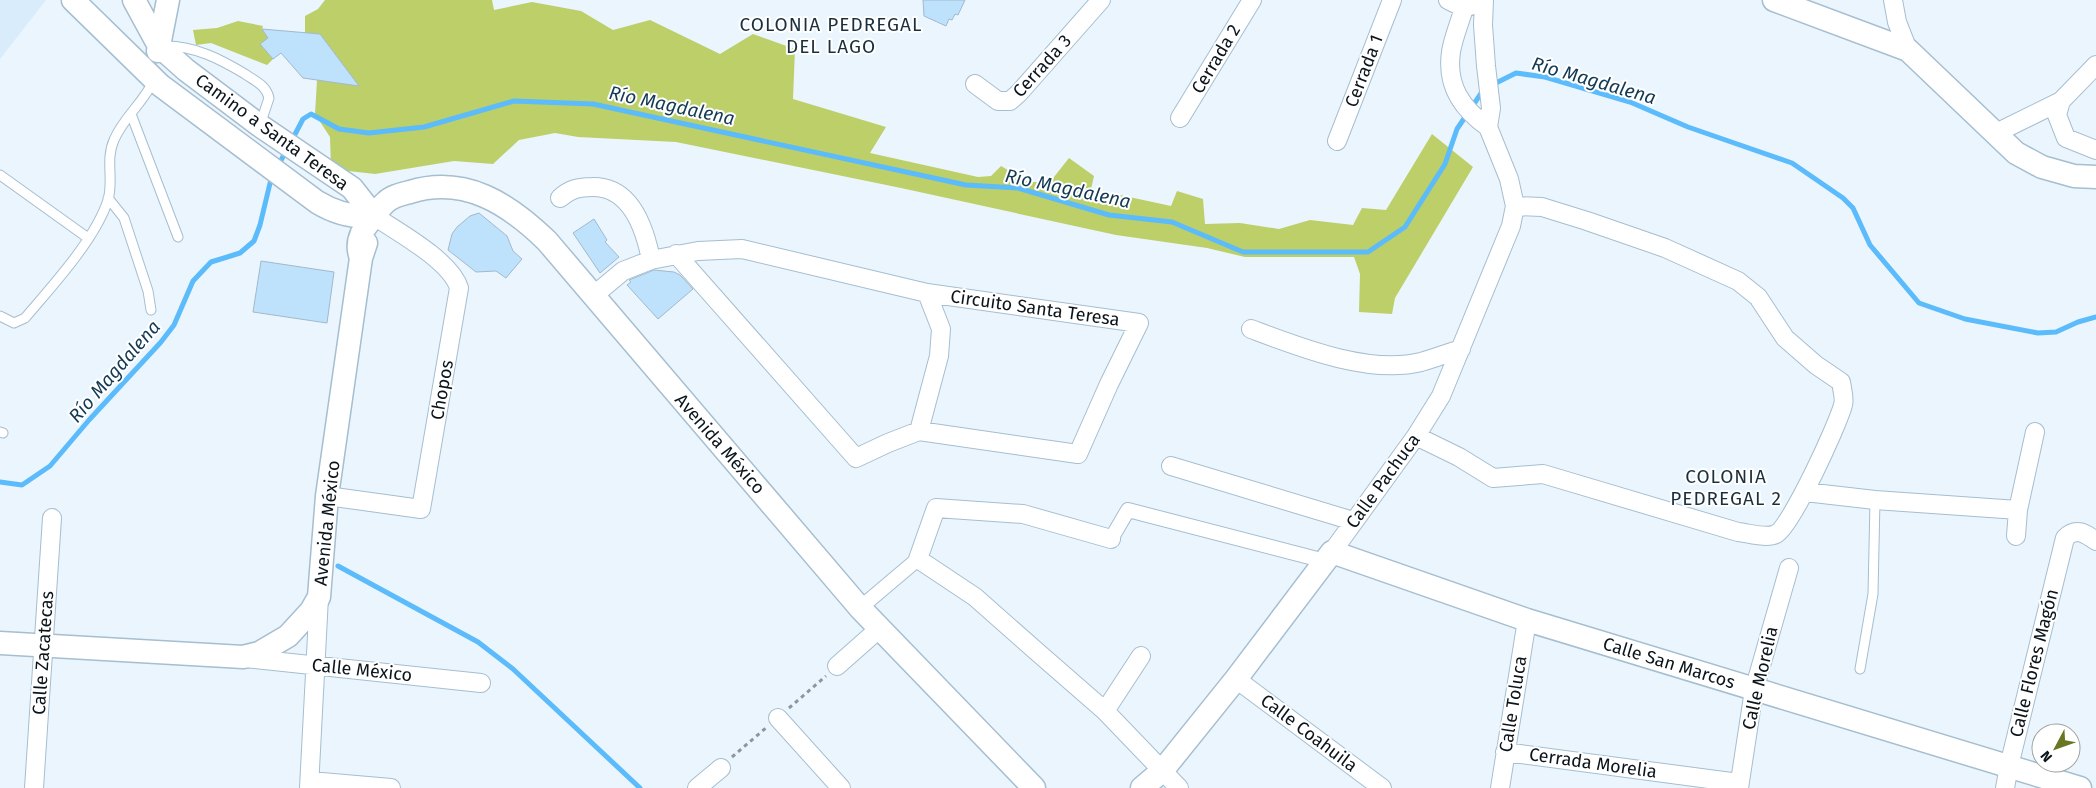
<svg xmlns="http://www.w3.org/2000/svg" width="2096" height="788" viewBox="0 0 2096 788" font-family="'Fira Sans',sans-serif">
  <style>
    .built { fill: #d9ecfb }
    .forest { fill: #bccf69 }
    .lines { fill: none; stroke-linecap: round; stroke-linejoin: round }
    .stream { stroke: #5bbbfb; stroke-width: 5 }
    .building { fill: #bee1fc; stroke: #a1b9cc }
    .service-casing { stroke: #a5bed0; stroke-width: 11 }
    .pedestrian-casing { stroke: #a5bed0; stroke-width: 16 }
    .minor-casing { stroke: #a5bed0; stroke-width: 20 }
    .tertiary-casing { stroke: #a5bed0; stroke-width: 25 }
    .path { stroke: #8d969e; stroke-width: 3; stroke-dasharray: 4 4; stroke-linecap: butt }
    .service { stroke: #fff; stroke-width: 9 }
    .pedestrian { stroke: #fff; stroke-width: 14 }
    .minor { stroke: #fff; stroke-width: 18 }
    .tertiary { stroke: #fff; stroke-width: 22 }
    .labels { text-anchor: middle; stroke-width: 4; stroke-linejoin: round; paint-order: stroke }
    .street-label { font-size: 18px; fill: #0b141a; stroke: #fff }
    .neighbourhood-label { font-size: 19px; letter-spacing: 1px; fill: #1b303e; stroke: #fff }
    .water-label { font-size: 19px; font-style: italic; fill: #123a54; stroke: #fff }
  </style>
  <rect width="100%" height="100%" fill="#ebf5fd"/>
  <path class="built" d="M0,0H46L0,59Z"/>
  <path class="forest" d="M325,0H492L494,10L532,2L581,11L613,30L650,20L720,54L753,34L795,49L793,99L886,127L870,153L978,177L991,176L1001,166L1028,182H1050L1069,158L1094,176L1090,194L1119,201L1120,195L1171,206L1177,191L1203,199L1205,224L1240,223L1279,229L1310,220L1353,225L1362,208L1386,210L1432,134L1473,167L1395,298L1392,314L1359,312L1360,274L1354,257H1245L1207,248L1116,235L901,188L676,142L578,137L555,133L519,140L493,164L454,161L375,174L331,169L330,137L315,114L317,80L359,86L320,34L305,33V16L318,9Z
    M238,21L263,26L262,29L268,38L261,44L273,59L267,65L211,43L196,45L193,30L217,28Z"/>
  <g class="lines">
    <path class="stream" d="M1492,85L1516,73L1545,77L1630,102L1688,127L1792,163L1843,198L1853,208L1870,245L1919,303L1965,319L2038,333L2056,332L2078,322L2096,317
      M292,140L303,119L311,114L339,129L369,133L424,127L514,101L593,104L966,185L1018,188L1109,215L1172,222L1243,252H1368L1405,227L1445,164L1457,129L1484,89
      M278,166L287,149
      M0,482L22,485L50,466L89,420L161,342L174,325L193,281L211,262L240,253L254,241L260,225L272,175
      M338,566L478,642L513,669L640,788"/>
  </g>
  <path class="building" d="M923,0H965L958,15L955,14L952,20L949,19L946,26L924,16Z
    M262,29L320,34L359,86L303,78L281,53L273,59L260,44L268,38Z
    M479,213L507,236L513,251L522,259L506,278L496,271L476,272L448,250L452,234L457,227L470,216Z
    M594,219L607,240L605,242L619,257L600,273L573,233Z
    M261,261L334,272L327,323L253,312Z
    M654,270L674,272L680,275L693,289L658,319L627,285L631,282L629,280Z"/>
  <g class="lines">
    <g class="service-casing">
      <path id="service" d="M166,46C195,46 220,59 245,74C255,81 266,85 269,98L260,125
        M131,114L178,237
        M0,175L88,238
        M108,198L124,218L148,291L151,310
        M0,316L14,323L25,318C52,286 95,240 108,200C114,180 105,160 114,140C123,118 144,102 154,80
        M0,432L3,433
        M1860,669L1873,594L1875,500"/>
    </g>
    <g class="pedestrian-casing">
      <path id="pedestrian" d="M1111,539L1128,510L1325,561
        M860,608L918,559"/>
    </g>
    <g class="minor-casing">
      <path id="minor" d="M1448,0L1464,8
        M1893,0L1897,22L1908,50
        M1484,1L1464,8C1460,22 1453,38 1451,52C1446,86 1462,109 1488,127
        M975,84L998,101H1010L1019,93L1101,0
        M2061,101L2057,115L2066,138L2096,150
        M1180,118L1252,0
        M1994,134L2061,101L2096,65
        M1337,141L1392,0
        M560,198C570,189 579,187 592,187C631,186 645,229 651,260
        M593,296L623,271L651,260L698,251L742,249L927,293L1139,323L1109,384L1078,454L919,431L888,443L856,458L676,254
        M1251,329C1299,347 1369,375 1421,362C1435,358 1448,353 1461,349
        M919,431L939,356L941,329L927,293
        M1416,436L1459,457L1493,478L1543,474L1738,532C1749,533 1766,539 1776,534C1791,527 1838,424 1843,405C1845,399 1842,389 1841,382L1816,365L1785,338L1758,297L1738,281L1665,248L1587,221L1542,207L1515,206
        M1171,466L1353,521
        M1805,492L1875,500L2018,510
        M327,496L421,509L459,288C451,261 398,232 374,216
        M2016,536L2018,510L2035,432
        M1111,539L1023,514L936,508L918,559L975,597L1035,650L1105,711L1179,788
        M1332,552L1416,436L1441,396L1511,226L1515,206L1509,179L1488,127L1491,108L1486,66L1483,25L1484,0
        M245,658L481,683
        M837,666L880,628
        M1236,679L1382,788
        M1105,711L1141,656
        M778,718L841,788
        M1505,752L1739,783
        M310,781L391,788
        M34,788L52,518
        M309,788L319,597
        M697,788L721,768
        M1500,788L1527,620
        M1739,788L1754,690L1789,568
        M2005,788L2009,766L2065,538C2076,527 2085,533 2096,541"/>
    </g>
    <g class="tertiary-casing">
      <path id="tertiary" d="M73,0L160,85L317,202C335,213 353,218 374,216
        M134,0L159,46L186,70L259,125L352,188L374,216
        M1774,0L1908,50L2016,153L2042,167L2074,176L2096,177
        M158,51L168,0
        M361,258C355,243 361,231 371,220C376,214 380,207 386,202C392,196 402,194 410,192C465,175 509,204 547,241L860,608L1034,788
        M0,643L243,657L259,653L288,636L311,611L319,597L327,496L361,258L366,243
        M1142,788L1162,771L1236,679L1332,552L1527,620L2080,788"/>
    </g>
    <path class="path" d="M789,708L826,676
      M732,757L767,727"/>
    <use href="#service" class="service"/>
    <use href="#pedestrian" class="pedestrian"/>
    <use href="#minor" class="minor"/>
    <use href="#tertiary" class="tertiary"/>
  </g>
  <g class="labels">
    <g class="street-label">
      <text transform="translate(1216 59) rotate(-59)" y="6">Cerrada 2</text>
      <text transform="translate(1042 66) rotate(-48)" y="6">Cerrada 3</text>
      <text transform="translate(1364 71) rotate(-69)" y="6">Cerrada 1</text>
      <text transform="translate(272 132) rotate(36)" y="6">Camino a Santa Teresa</text>
      <text transform="translate(1035 308) rotate(8)" y="6">Circuito Santa Teresa</text>
      <text transform="translate(442 390) rotate(-80)" y="6">Chopos</text>
      <text transform="translate(720 444) rotate(49)" y="6">Avenida México</text>
      <text transform="translate(1383 481) rotate(-54)" y="6">Calle Pachuca</text>
      <text transform="translate(327 523) rotate(-84)" y="6">Avenida México</text>
      <text transform="translate(43 653) rotate(-86)" y="6">Calle Zacatecas</text>
      <text transform="translate(1669 663) rotate(17)" y="6">Calle San Marcos</text>
      <text transform="translate(2034 663) rotate(-76)" y="6">Calle Flores Magón</text>
      <text transform="translate(362 670) rotate(6)" y="6">Calle México</text>
      <text transform="translate(1760 678) rotate(-77)" y="6">Calle Morelia</text>
      <text transform="translate(1513 704) rotate(-81)" y="6">Calle Toluca</text>
      <text transform="translate(1309 733) rotate(37)" y="6">Calle Coahuila</text>
      <text transform="translate(1593 763) rotate(8)" y="6">Cerrada Morelia</text>
    </g>
    <g class="neighbourhood-label">
      <text x="831" y="31">COLONIA PEDREGAL<tspan x="831" dy="22">DEL LAGO</tspan></text>
      <text x="1726" y="483">COLONIA<tspan x="1726" dy="22">PEDREGAL 2</tspan></text>
    </g>
    <g class="water-label">
      <text transform="translate(1594 80) rotate(16)" y="7">Río Magdalena</text>
      <text transform="translate(672 105) rotate(12)" y="7">Río Magdalena</text>
      <text transform="translate(1068 188) rotate(12)" y="7">Río Magdalena</text>
      <text transform="translate(114 371) rotate(-49)" y="7">Río Magdalena</text>
    </g>
  </g>
  <g transform="translate(2056 748) rotate(229)"><circle r="24" fill="#ffffff" stroke="#9da1a3"/>
  <path d="M0-4L9 19L0 12L-9 19Z" fill="#697622"/>
  <text y="-8" font-size="14" font-weight="bold" text-anchor="middle" fill="#0b141a">N</text>
  </g>
</svg>
